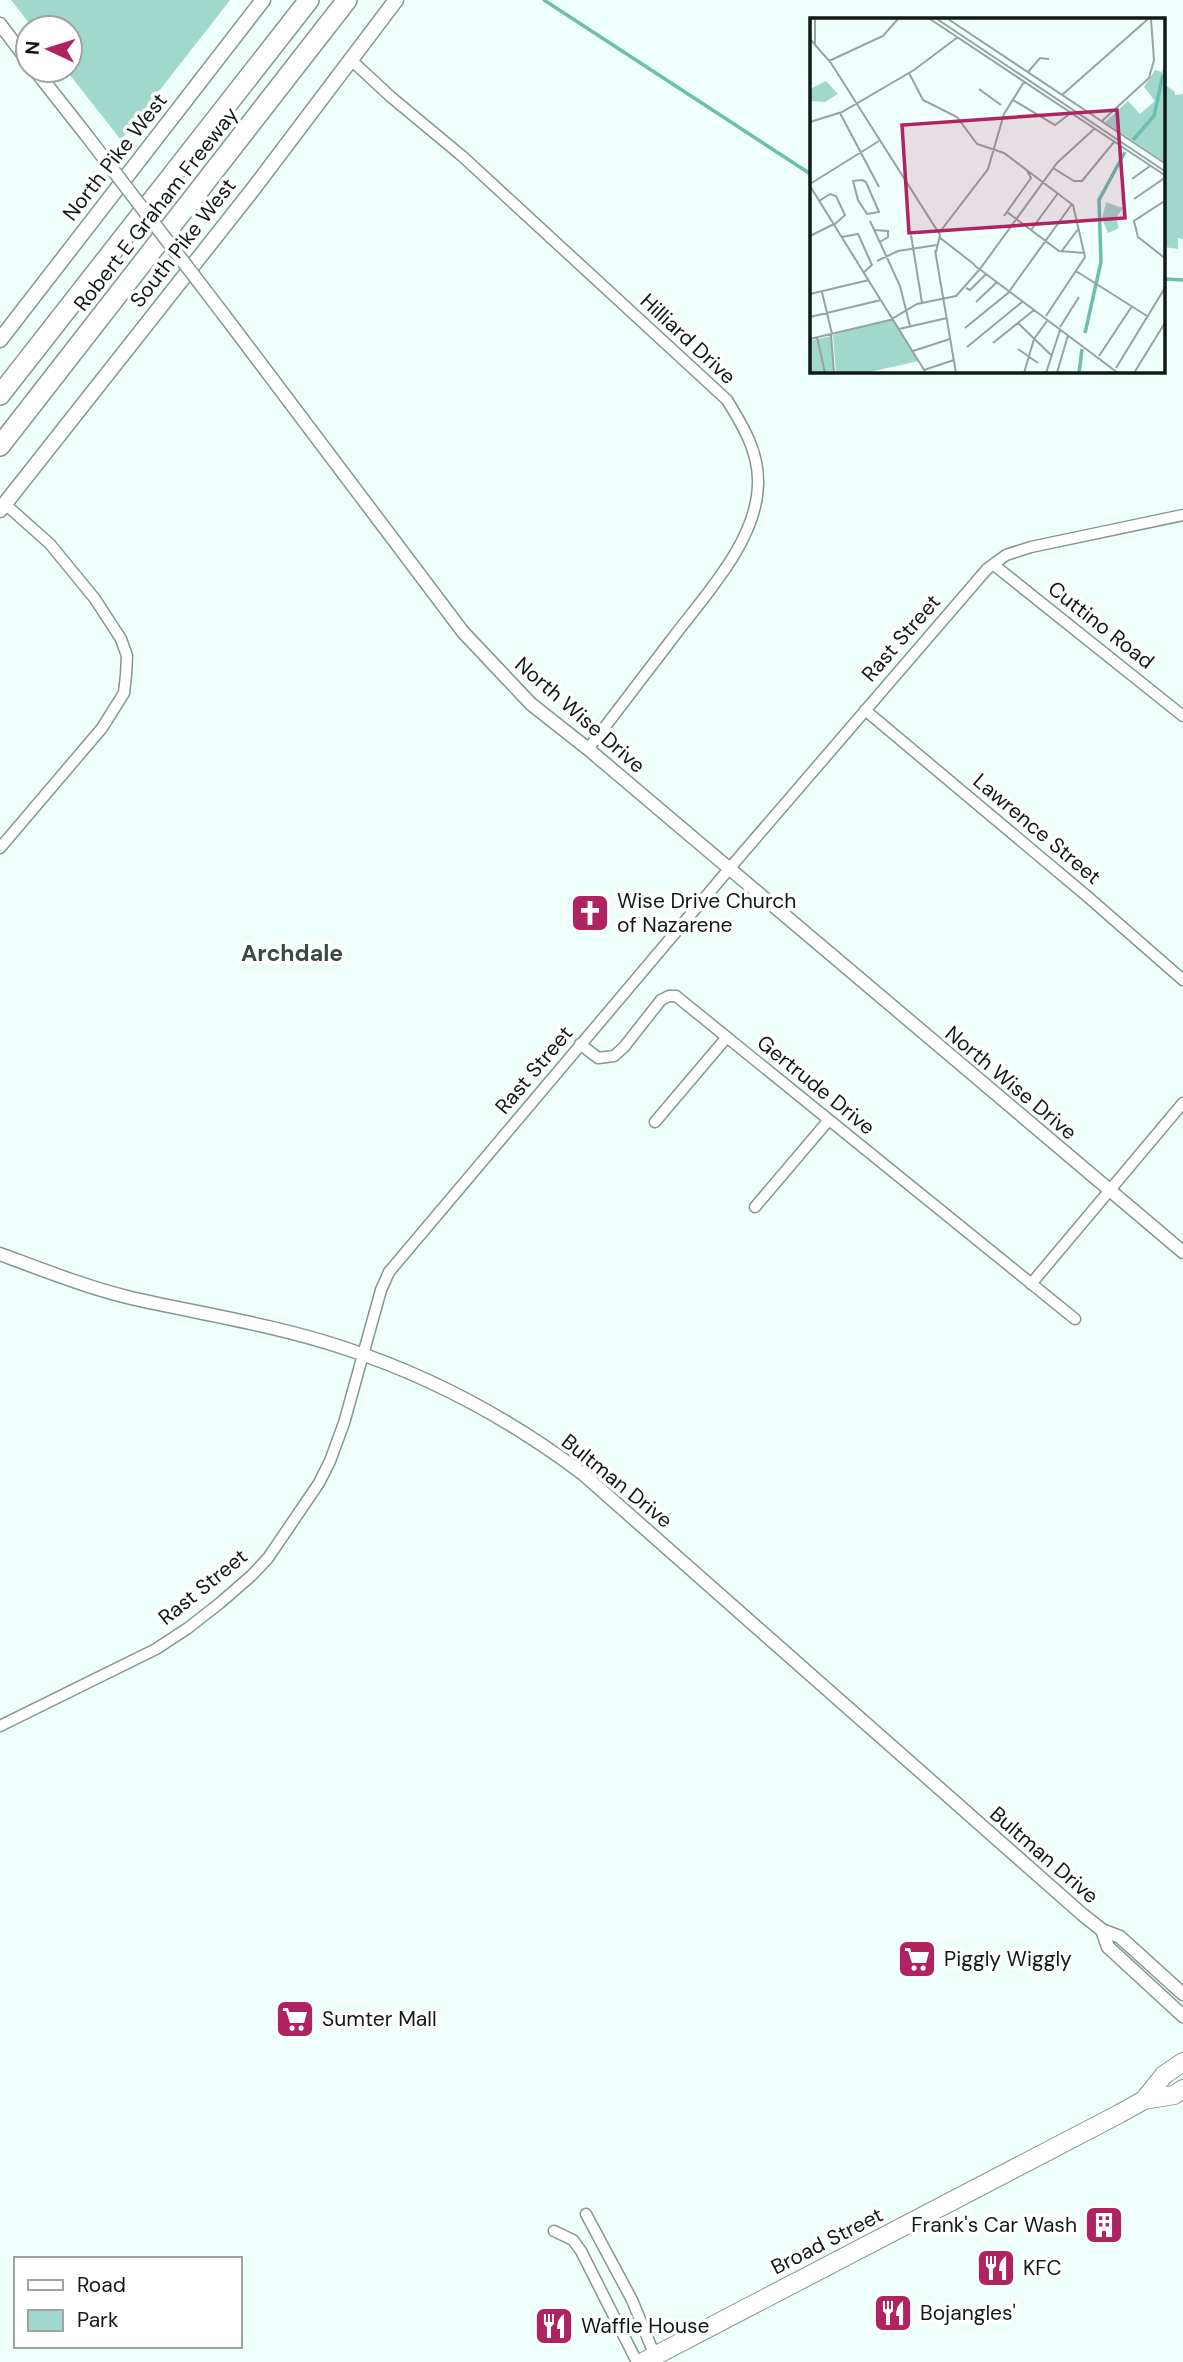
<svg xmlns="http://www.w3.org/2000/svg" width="1183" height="2362" viewBox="0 0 1183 2362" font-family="'DM Sans',sans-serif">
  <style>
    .green { fill: #a0d8cc }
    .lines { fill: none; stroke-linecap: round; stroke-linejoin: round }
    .stream { stroke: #6ebeae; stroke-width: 3.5 }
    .minor-casing { stroke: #849793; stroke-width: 13 }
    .tertiary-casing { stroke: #849793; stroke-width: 15 }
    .secondary-casing { stroke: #849793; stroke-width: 17 }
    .trunk-casing { stroke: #849793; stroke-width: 20 }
    .motorway-casing { stroke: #849793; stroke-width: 22 }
    .minor { stroke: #fff; stroke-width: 10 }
    .tertiary { stroke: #fff; stroke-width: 12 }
    .secondary { stroke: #fff; stroke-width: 14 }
    .trunk { stroke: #fff; stroke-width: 18 }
    .motorway { stroke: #fff; stroke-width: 19 }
    .tertiary-bridge-casing { stroke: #849793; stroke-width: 15; stroke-linecap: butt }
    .tertiary-bridge { stroke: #fff; stroke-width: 12 }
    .labels { text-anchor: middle; stroke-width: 7; stroke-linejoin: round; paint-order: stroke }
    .street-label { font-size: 21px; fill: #111917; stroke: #fff }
    .poi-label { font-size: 21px; fill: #111917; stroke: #fff; text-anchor: start }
    .neighbourhood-label { font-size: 23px; font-weight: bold; fill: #394946; stroke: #fff }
    .inset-river { fill: none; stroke: #6ebeae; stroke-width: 3.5 }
    .inset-road { fill: none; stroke: #96a3a0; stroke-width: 2 }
    .view { fill: #af2360; fill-opacity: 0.15; stroke: #af2360; stroke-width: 3.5 }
    .inset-edge { fill: none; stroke: #111917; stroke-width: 3.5 }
  </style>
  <rect width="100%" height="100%" fill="#effffb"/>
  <path class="green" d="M11,0H230L121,140L66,70H70V28H33Z
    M1164,84L1175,92V95L1183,94V239L1178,238V249L1164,247Z"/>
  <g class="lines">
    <path class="stream" d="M544,0L812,175
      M1164,279L1183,280"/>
    <g class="minor-casing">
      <path id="minor" d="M350,59L391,97L462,156L727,400C743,426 759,452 758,484C757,541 705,595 672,639C644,676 616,712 588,749
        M994,565L1183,716
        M865,710L1088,897L1183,980
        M0,848L102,728L124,693L126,675L127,656L121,639L95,599L50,544L5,504
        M580,1044L598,1058L614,1056L624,1047L661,1000L669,996H676L1075,1319
        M655,1122L727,1037
        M755,1207L828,1121
        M1031,1284L1183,1103
        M0,1726L156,1649L188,1628L220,1603L251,1576L268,1558L319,1483L330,1461L344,1423L381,1290L389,1272L729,869L987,569L1006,555L1031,547L1183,515
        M586,2214L632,2300L655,2356
        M554,2231L573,2240L581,2251L637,2362"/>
    </g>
    <g class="tertiary-casing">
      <path id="tertiary" d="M0,24L28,61
        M35,70L87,136
        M224,315L463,632L531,704L588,749L1183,1252
        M0,1254C43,1270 86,1287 131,1298C202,1314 275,1325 344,1348C430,1376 510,1419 583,1474L1083,1915L1102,1930L1120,1937L1183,1994
        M1102,1930L1108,1947L1183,2016"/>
    </g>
    <g class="secondary-casing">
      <path id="secondary" d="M0,340L263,0
        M0,510L254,188L396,0"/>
    </g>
    <g class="trunk-casing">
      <path id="trunk" d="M1144,2100L1174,2095L1183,2089
        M643,2362L1119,2114L1144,2100L1164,2075L1183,2062"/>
    </g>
    <g class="motorway-casing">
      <path id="motorway" d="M0,395L309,0
        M0,446L347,0"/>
    </g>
    <use href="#minor" class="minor"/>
    <use href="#tertiary" class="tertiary"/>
    <use href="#secondary" class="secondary"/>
    <use href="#trunk" class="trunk"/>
    <use href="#motorway" class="motorway"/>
    <g class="tertiary-bridge-casing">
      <path id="tertiary-bridge" d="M87,136L224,315"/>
    </g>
    <use href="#tertiary-bridge" class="tertiary-bridge"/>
  </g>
  <defs>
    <g id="church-square" transform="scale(2.0125)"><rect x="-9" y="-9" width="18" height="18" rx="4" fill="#af2360" stroke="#fff"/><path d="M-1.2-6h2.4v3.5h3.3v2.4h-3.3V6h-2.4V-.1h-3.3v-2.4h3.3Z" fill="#fff"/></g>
    <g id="supermarket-square" transform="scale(2.0125)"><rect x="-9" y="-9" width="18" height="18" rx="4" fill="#af2360" stroke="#fff"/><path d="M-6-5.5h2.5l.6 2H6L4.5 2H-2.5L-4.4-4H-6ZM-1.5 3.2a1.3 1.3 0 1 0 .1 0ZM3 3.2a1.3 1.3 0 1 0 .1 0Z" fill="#fff"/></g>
    <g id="building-square" transform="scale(2.0125)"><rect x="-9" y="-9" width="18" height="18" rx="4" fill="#af2360" stroke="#fff"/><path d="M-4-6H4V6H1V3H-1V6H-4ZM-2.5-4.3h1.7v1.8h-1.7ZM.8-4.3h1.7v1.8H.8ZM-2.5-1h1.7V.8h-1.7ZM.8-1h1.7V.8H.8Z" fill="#fff"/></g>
    <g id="restaurant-square" transform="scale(2.0125)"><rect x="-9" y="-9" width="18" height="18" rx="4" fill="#af2360" stroke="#fff"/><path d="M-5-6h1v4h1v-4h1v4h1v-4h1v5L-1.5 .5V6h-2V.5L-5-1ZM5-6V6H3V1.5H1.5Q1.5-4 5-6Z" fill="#fff"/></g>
  </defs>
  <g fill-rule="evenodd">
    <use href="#church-square" x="590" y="913"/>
    <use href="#supermarket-square" x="917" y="1959"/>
    <use href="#supermarket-square" x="295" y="2019"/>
    <use href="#building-square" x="1104" y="2225"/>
    <use href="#restaurant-square" x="996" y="2268"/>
    <use href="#restaurant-square" x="893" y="2313"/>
    <use href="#restaurant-square" x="554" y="2326"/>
  </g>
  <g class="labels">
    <g class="street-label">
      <text transform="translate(115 157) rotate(-52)" y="7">North Pike West</text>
      <text transform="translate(156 209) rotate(-52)" y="7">Robert E Graham Freeway</text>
      <text transform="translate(183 243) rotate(-52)" y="7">South Pike West</text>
      <text transform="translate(688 339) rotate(43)" y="7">Hilliard Drive</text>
      <text transform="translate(1101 625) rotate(38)" y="7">Cuttino Road</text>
      <text transform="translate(901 638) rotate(-49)" y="7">Rast Street</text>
      <text transform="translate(580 715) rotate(41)" y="7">North Wise Drive</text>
      <text transform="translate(1037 829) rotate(40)" y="7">Lawrence Street</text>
      <text transform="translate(534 1070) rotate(-50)" y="7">Rast Street</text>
      <text transform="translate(1011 1083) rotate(40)" y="7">North Wise Drive</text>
      <text transform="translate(816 1085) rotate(39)" y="7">Gertrude Drive</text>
      <text transform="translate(617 1481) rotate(39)" y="7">Bultman Drive</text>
      <text transform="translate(203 1587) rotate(-39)" y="7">Rast Street</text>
      <text transform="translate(1044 1855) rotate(41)" y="7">Bultman Drive</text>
      <text transform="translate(827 2241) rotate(-27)" y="7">Broad Street</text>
    </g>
    <g class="poi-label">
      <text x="617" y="908">Wise Drive Church<tspan x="617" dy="24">of Nazarene</tspan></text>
      <text x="944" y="1966">Piggly Wiggly</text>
      <text x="322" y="2026">Sumter Mall</text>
      <text x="1077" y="2232" text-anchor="end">Frank's Car Wash</text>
      <text x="1023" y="2275">KFC</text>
      <text x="920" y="2320">Bojangles'</text>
      <text x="581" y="2333">Waffle House</text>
    </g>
    <g class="neighbourhood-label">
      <text x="292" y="961">Archdale</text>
    </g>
  </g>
  <g transform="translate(810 18)">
    <rect width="355" height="355" fill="#effffb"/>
    <path d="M355,41V144L295,104L318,83L330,96L345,83L334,69L345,52L352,54ZM16,63L28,76L15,84L0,83V71ZM296,184L313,190L306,200L309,210L298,215L292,201ZM83,301L109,343L55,355H26L23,317ZM21,318L24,355H0V323Z" fill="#a0d8cc"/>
    <path class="inset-river" d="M323,122L344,98L353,57M275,315L291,244L289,182L315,134M269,355L272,331"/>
    <path class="inset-road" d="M5,1V26M120,1L356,158M127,1L356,154M138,1L356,146M0,21L21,45L130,217L126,234M19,43L73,18L88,1M218,54L230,40L239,41M99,55L113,82L147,99L167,126L194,135L263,187L275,239L236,298M169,71L191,87M252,77L338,1M203,82L245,107L261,95M30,95L69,169M292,103L339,60L344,42L341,1M0,104L32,94L104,52L148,19M243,150L264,163H272L304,124M322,161L340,148M52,162L56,164L69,194L57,196L48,182L43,163ZM0,166L69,123M0,168L116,355M324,181L356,159M356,182L324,203L328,219L356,241M9,183L20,176L26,178L35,197L24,207M197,194L249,233L275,235M194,198L221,160L216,151M60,203L90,268L100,308M64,212L78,213V219L70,224M221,212L248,175M129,215L178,151L194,96L214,64M101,217L112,285M0,218L24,206M32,219L48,216L62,247L54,254M129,219L165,247M125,232L146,355M251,234L269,210M67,243L88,233L127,227M164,247L308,355M170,251L247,145L284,111M266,253L337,298M156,270L160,272L176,256M12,274L22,316M0,276L59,262M166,284L187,264M0,299L71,282M208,305L242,338M250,309L269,279M155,310L198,275L262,186M89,311L137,300M21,316L24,355M7,319L15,355M0,321L80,302L107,286L146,278L170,251M183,325L224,292M157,329L212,284M208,331L228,345M103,333L140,321M289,338L322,288M306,350L356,268M114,352L144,342M214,355L224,321L237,303M236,355L250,312M247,355L258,317M324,355L356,303"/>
    <path class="view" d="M307,92L315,200L99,215L92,107Z"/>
    <rect width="355" height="355" class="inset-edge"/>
  </g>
  <rect x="14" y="2257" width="228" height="91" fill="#ffffff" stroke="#a0a3a2" stroke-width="2"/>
  <rect x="28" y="2280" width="35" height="10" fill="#ffffff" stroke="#a0a3a2" stroke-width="2"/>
  <text x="77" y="2292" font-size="21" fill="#111917">Road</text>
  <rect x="28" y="2310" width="35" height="21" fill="#a0d8cc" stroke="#a0a3a2" stroke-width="2"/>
  <text x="77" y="2327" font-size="21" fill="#111917">Park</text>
  <g transform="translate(49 49) rotate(274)"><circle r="33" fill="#ffffff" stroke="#a0a3a2" stroke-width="2"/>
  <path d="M0-5L12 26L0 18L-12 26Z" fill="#af2360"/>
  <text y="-10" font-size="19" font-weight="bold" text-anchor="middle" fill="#111917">N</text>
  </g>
</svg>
